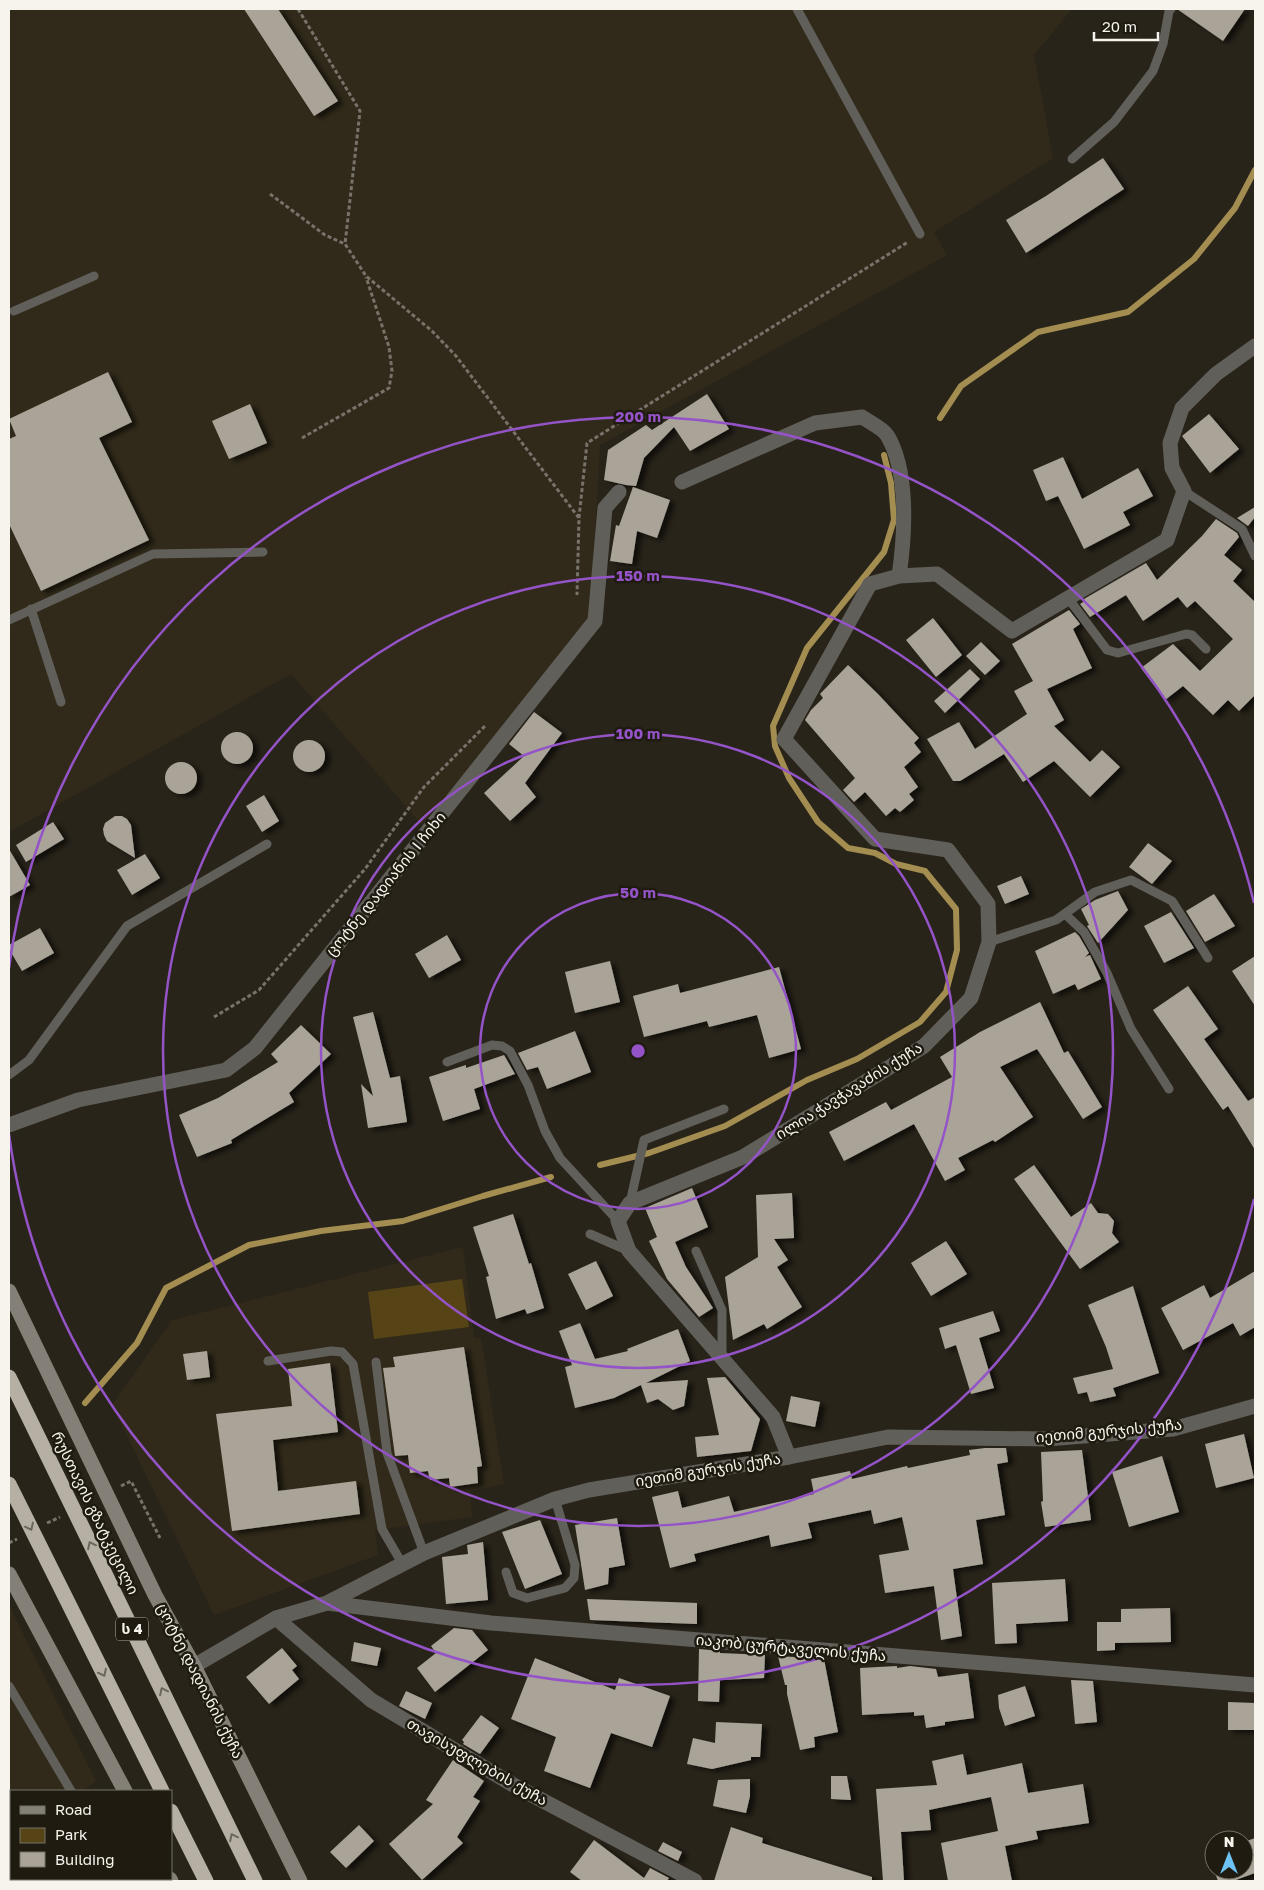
<svg xmlns="http://www.w3.org/2000/svg" width="1264" height="1890" viewBox="0 0 1264 1890" font-family="'Golos Text','Noto Sans Georgian',sans-serif">
  <style>
    .built { fill: #312a1a }
    .green { fill: #574416 }
    .lines { fill: none; stroke-linecap: round; stroke-linejoin: round }
    .stream { stroke: #a48d50; stroke-width: 6 }
    .building { fill: #aaa498; filter: url(#shadow) }
    .path { stroke: #77736a; stroke-width: 3; stroke-dasharray: 4 2.5; stroke-linecap: butt }
    .lane { stroke: #615f5a; stroke-width: 9 }
    .street { stroke: #615f5a; stroke-width: 15 }
    .secondary { stroke: #848078; stroke-width: 15 }
    .highway { stroke: #b6b0a4; stroke-width: 15 }
    .oneway { stroke: #6a665a }
    .ring { fill: none; stroke: #9454c8; stroke-width: 2.5 }
    .labels { text-anchor: middle; stroke-width: 5; stroke-linejoin: round; paint-order: stroke }
    .shield { fill: #1f1b11; stroke: #b6b3ac; stroke-width: 1 }
    .shield-label { font-size: 14px; font-weight: bold; fill: #f7f4ee }
    .street-label { font-size: 15px; fill: #f7f4ee; stroke: #1f1b11 }
    .centre { fill: #9454c8; stroke: #1f1b11; stroke-width: 2.5 }
    .ring-label { font-size: 15px; text-anchor: middle; font-weight: bold; fill: #9454c8; stroke: #1f1b11; stroke-width: 5; stroke-linejoin: round; paint-order: stroke }
  </style>
  <defs>
    <filter id="shadow"><feDropShadow dx="5.5" dy="3" stdDeviation="2.5" flood-color="#0009"/></filter>
  </defs>
  <rect width="100%" height="100%" fill="#29241a"/>
  <path class="built" d="M9,9H1072L1034,55L1053,158L934,232L947,255L600,445L590,622L422,825L291,674L9,832Z
    M463,1247L474,1338H481L504,1484L470,1491L472,1517L375,1530L378,1555L214,1615L112,1405L172,1320Z
    M9,1605L96,1781L83,1791H11V1830L9,1832Z"/>
  <path class="green" d="M462,1279L469,1327L374,1339L368,1292Z"/>
  <g class="lines">
    <path class="stream" d="M940,418L961,386L1038,332L1128,312L1194,259L1235,208L1255,170
      M600,1165L649,1153L725,1126L807,1080L857,1059L920,1022L946,992L957,950L956,909L925,871L896,864L875,853L848,848L818,822L789,778L775,746L773,726L807,648L884,552L894,520L891,483L884,455
      M85,1403L137,1343L166,1288L249,1245L321,1231L403,1221L483,1196L551,1177"/>
  </g>
  <path class="building" d="M244,9H278L338,101L314,116Z
    M1177,9H1245L1223,41Z
    M1103,158L1124,189L1026,253L1006,220L1046,196Z
    M108,372L132,422L99,438L149,540L41,591L9,524V439L16,436L9,419Z
    M707,394L729,429L690,451L674,427L644,458L636,486L626,485L604,480L608,450L646,425L652,430Z
    M250,404L267,443L229,459L212,421Z
    M1209,414L1239,449L1210,473L1182,436Z
    M1063,457L1082,499L1138,468L1153,496L1123,512L1130,525L1084,549L1058,496L1046,501L1033,470Z
    M633,487L670,500L657,538L637,531L632,564L610,561L616,525L619,526Z
    M1255,507V517L1248,526L1237,518Z
    M1216,519L1237,533L1239,537L1224,555L1242,570L1233,581L1255,602V695L1239,711L1228,700L1213,715L1183,686L1165,700L1141,668L1173,644L1200,671L1233,639L1195,601L1187,608L1178,597L1143,621L1126,595L1090,617L1080,604L1085,601L1084,599L1146,563L1157,580L1202,536Z
    M1069,610L1080,624L1073,629L1092,668L1047,689L1064,720L1054,726L1090,762L1102,750L1120,767L1090,797L1054,761L1023,782L1004,754L960,781H953L927,739L959,722L975,749L1027,714L1014,691L1033,681L1012,644Z
    M933,618L962,655L936,677L906,640Z
    M981,642L1000,661L985,675L966,656Z
    M848,665L878,694L919,738L914,743L921,752L904,767L918,787L909,794L914,800L900,812L895,808L886,816L865,792L854,802L843,790L855,778L805,720L811,710L823,698L820,694Z
    M970,669L980,679L945,713L934,701Z
    M534,712L562,733L525,783L536,797L510,821L484,793L524,756L509,744Z
    M221 748a16 16 0 1 1 32 0a16 16 0 1 1-32 0Z
    M293 756a16 16 0 1 1 32 0a16 16 0 1 1-32 0Z
    M165 778a16 16 0 1 1 32 0a16 16 0 1 1-32 0Z
    M264,795L279,821L262,832L246,806Z
    M115,816H122L127,819L131,825L135,858L107,841L104,835L103,829L105,823Z
    M53,822L64,839L26,862L16,845Z
    M1148,843L1172,861L1152,884L1129,867Z
    M9,849L30,885L9,897Z
    M145,854L160,878L132,895L117,870Z
    M1021,876L1029,894L1005,904L997,886Z
    M1118,891L1128,910L1098,943L1087,926L1089,925L1081,909L1095,900Z
    M1214,894L1235,926L1205,942L1186,911Z
    M1171,912L1194,948L1164,963L1144,926Z
    M40,928L54,953L22,971L9,949V945Z
    M1075,932L1079,936L1089,953L1085,957L1090,955L1101,979L1078,990L1075,984L1053,994L1035,951Z
    M447,935L461,960L429,978L415,954Z
    M1255,956V1006L1232,971Z
    M610,961L620,1002L575,1013L565,972Z
    M779,967L801,1049L769,1058L757,1015L709,1027L707,1021L644,1037L633,996L678,984L680,993Z
    M1188,986L1218,1029L1204,1039L1248,1101L1255,1097V1150L1228,1106L1223,1110L1153,1010Z
    M1040,1002L1064,1053L1068,1051L1102,1107L1083,1119L1037,1049L1000,1067L1033,1117L995,1142L993,1140L958,1158L965,1170L945,1181L914,1124L844,1161L829,1132L886,1102L891,1110L952,1077L940,1057L980,1032Z
    M373,1012L390,1078L400,1076L407,1122L368,1128L361,1084L373,1096L353,1017Z
    M301,1025L331,1054L289,1093L294,1102L231,1140L232,1143L197,1157L179,1115L218,1098L278,1062L271,1054Z
    M575,1031L591,1072L547,1089L538,1067L527,1070L518,1053Z
    M504,1055L515,1074L474,1089L480,1109L443,1121L429,1077L466,1065V1068Z
    M1034,1165L1071,1217L1091,1203L1098,1213L1108,1214L1114,1221L1112,1233L1119,1242L1080,1269L1014,1179Z
    M692,1188L708,1227L675,1242L686,1267L713,1308L699,1317L667,1279L649,1241L657,1237L645,1208Z
    M792,1193L794,1238L774,1239L788,1260L777,1267L802,1307L767,1329L764,1324L733,1340L725,1277L758,1257L756,1195Z
    M513,1214L529,1264L531,1263L544,1308L527,1314L525,1309L496,1319L486,1277L489,1276L473,1227Z
    M946,1241L967,1274L931,1296L911,1263Z
    M596,1261L613,1296L586,1310L568,1274Z
    M1255,1271V1327L1240,1336L1233,1323L1183,1350L1161,1308L1204,1285L1210,1298Z
    M1133,1286L1159,1373L1113,1388L1116,1396L1090,1402L1087,1392L1078,1394L1073,1378L1113,1369L1106,1347L1088,1305Z
    M993,1311L1000,1331L979,1338L994,1388L971,1394L956,1345L945,1349L939,1328Z
    M580,1323L595,1359L628,1351L627,1349L678,1329L690,1361L646,1383L688,1380L684,1406L673,1410L658,1399L647,1403L641,1385L614,1398L575,1408L565,1367L572,1365L559,1331Z
    M464,1347L482,1466L477,1467L478,1483L450,1487L449,1478L430,1480L428,1471L410,1473L408,1455L395,1456L383,1368L395,1367L393,1357Z
    M207,1351L210,1377L187,1380L183,1354Z
    M330,1363L338,1432L273,1440L278,1491L356,1481L360,1514L232,1531L216,1414L292,1406L288,1369Z
    M725,1377L760,1419L751,1451L697,1457L695,1437L719,1435L707,1378Z
    M791,1396L820,1402L815,1427L786,1421Z
    M1244,1434L1254,1478L1216,1488L1205,1444Z
    M985,1448H1006L1008,1462L997,1464L1005,1515L976,1520L983,1564L953,1569L962,1636L941,1640L934,1586L885,1593L879,1555L909,1550L902,1517L874,1524L871,1510L808,1523L812,1538L771,1547L769,1535L694,1554L696,1561L670,1568L652,1497L678,1491L682,1508L729,1496L734,1512L814,1494L811,1479L850,1471L852,1479L907,1466L908,1468L970,1455L969,1450Z
    M1082,1450L1091,1520L1045,1527L1041,1502L1043,1501L1041,1452Z
    M1162,1456L1179,1512L1129,1527L1112,1472Z
    M617,1518L625,1565L609,1568L608,1584L585,1590L575,1525Z
    M540,1520L562,1574L525,1589L502,1532Z
    M483,1542L488,1600L446,1604L442,1557L468,1554L467,1545Z
    M1065,1579L1068,1621L1016,1624L1017,1643L995,1644L992,1583Z
    M587,1599L697,1603V1624L590,1620Z
    M1170,1608L1171,1642L1115,1643V1650L1097,1651V1622H1121V1609Z
    M454,1628L472,1630L488,1650L435,1692L417,1668L436,1653L431,1646Z
    M354,1642L381,1648L377,1666L351,1661Z
    M282,1648L297,1666L292,1670L299,1679L269,1704L246,1677Z
    M699,1649L720,1651V1653L765,1655L764,1678L720,1680L719,1702L698,1701Z
    M778,1656L824,1659L838,1732L814,1737L815,1747L800,1750L787,1694V1685H785Z
    M535,1658L615,1690L619,1678L670,1696L652,1747L611,1733L590,1788L544,1771L556,1737L511,1719Z
    M897,1666V1668L910,1666L936,1669L938,1677L968,1673L974,1718L945,1722V1725L926,1728L924,1715L914,1716V1712L862,1715L860,1668Z
    M1071,1680L1093,1681L1097,1722L1075,1724Z
    M1025,1686L1035,1716L1005,1726L999,1708L998,1695Z
    M406,1691L432,1703L425,1719L399,1706Z
    M1228,1702L1255,1703V1730H1228Z
    M481,1715L499,1728L480,1754L463,1744L464,1742L462,1740Z
    M716,1722L762,1724L760,1757H751V1760L712,1769L687,1764L693,1738L715,1743Z
    M963,1754L967,1775L1022,1763L1028,1793L1083,1784L1089,1823L1036,1831L1038,1839L1005,1846L1012,1881H948L941,1843L998,1831L991,1797L929,1810L931,1830L901,1832L904,1881H883L876,1789L937,1785L932,1761Z
    M453,1760L484,1781L473,1797L480,1801L457,1837L463,1843L422,1880L389,1844L433,1804L426,1800Z
    M831,1776H847L851,1800L831,1799Z
    M750,1779V1796L746,1813L713,1806L718,1780Z
    M359,1825L374,1841L346,1868L330,1852Z
    M731,1827L763,1838L762,1843L872,1877V1881H714Z
    M1255,1838V1873L1233,1881H1218L1214,1870H1244V1842Z
    M594,1840L644,1878L650,1868L669,1878L667,1881H582L570,1872Z
    M663,1842L682,1852L678,1861L658,1851Z"/>
  <g class="lines">
    <path class="path" d="M298,9L360,111L345,244
      M270,194L325,235L345,244L366,276L432,331L456,356L579,518L577,595
      M302,438L389,388L392,371L389,347L366,277
      M579,518L587,443L908,242
      M214,1017L259,990L365,869L424,787L486,725
      M121,1486L131,1481L160,1538
      M47,1523L60,1517
      M9,1543L17,1539"/>
    <path class="lane" d="M797,9L920,234
      M1072,159L1114,122L1153,71L1163,44L1169,11L1171,9
      M14,311L94,276
      M1184,491L1242,529L1255,556
      M1068,598L1107,650L1118,653L1186,634L1192,635L1206,649
      M31,609L61,702
      M9,620L153,554L263,552
      M1065,914L1084,932L1107,973L1131,1029L1169,1089
      M989,942L1056,920L1095,892L1131,880L1172,901L1208,958
      M447,1062L492,1045L502,1046L510,1051L528,1085L545,1131L560,1158L618,1221
      M9,1075L29,1060L127,926L267,844
      M630,1203L644,1140L724,1109
      M590,1234L629,1251
      M696,1251L722,1310V1358
      M268,1361L331,1351L342,1352L353,1364L382,1529L403,1565
      M376,1362L387,1453L424,1553
      M506,1572L513,1593L527,1598L565,1588L574,1578L575,1565L555,1499
      M9,1686L71,1791"/>
    <path class="street" d="M682,482L815,423L862,417C869,422 882,428 887,435C909,471 905,535 899,576
      M9,1125L78,1100L226,1070L255,1048L595,621L605,508L619,492
      M789,1457L773,1417L629,1251L618,1221L630,1203L743,1157L924,1046L971,998L989,942L988,904L948,850L875,839L784,739L870,584L899,576L937,574L1012,631L1167,540L1184,491L1172,468L1170,443L1182,408L1216,374L1255,346
      M327,1603L491,1623L1255,1685
      M276,1618L371,1700L515,1786L695,1881
      M194,1666L276,1618L327,1603L424,1553L555,1499L589,1490L789,1457L888,1437L1046,1439L1173,1429L1255,1406
      M9,1848L11,1847"/>
    <path class="secondary" d="M9,1291L155,1595L194,1666L300,1881
      M9,1574L125,1791
      M170,1879L171,1881"/>
    <path class="highway" d="M9,1377L255,1881
      M9,1484L162,1791
      M171,1811L206,1881"/>
  </g>
  <defs><path id="oneway-chevron" d="M-2-3.5L2.5 0L-2 3.5" fill="none" stroke-width="1.6" stroke-linecap="round" stroke-linejoin="round" transform="scale(1.25)"/></defs>
  <g class="oneway">
    <use href="#oneway-chevron" transform="translate(30 1527) rotate(64)"/>
    <use href="#oneway-chevron" transform="translate(91 1545) rotate(-116)"/>
    <use href="#oneway-chevron" transform="translate(103 1673) rotate(64)"/>
    <use href="#oneway-chevron" transform="translate(163 1691) rotate(-116)"/>
    <use href="#oneway-chevron" transform="translate(233 1837) rotate(-116)"/>
  </g>
  <g class="ring">
    <circle cx="638" cy="1051" r="158"/>
    <circle cx="638" cy="1051" r="317"/>
    <circle cx="638" cy="1051" r="475"/>
    <path d="M1254 1199A634 634 0 0 1 9 1134M9 968A634 634 0 0 1 1254 903"/>
  </g>
  <g class="labels">
    <rect class="shield" x="116" y="1617.5" width="32" height="23" rx="4"/>
    <g class="shield-label">
      <text x="132" y="1634">ს 4</text>
    </g>
    <g class="street-label">
      <text transform="translate(386 884) rotate(-51)" y="5">ცოტნე დადიანის I ჩიხი</text>
      <text transform="translate(849 1091) rotate(-32)" y="5">ილია ჭავჭავაძის ქუჩა</text>
      <text transform="translate(1109 1431) rotate(-5)" y="5">იეთიმ გურჯის ქუჩა</text>
      <text transform="translate(708 1470) rotate(-9)" y="5">იეთიმ გურჯის ქუჩა</text>
      <text transform="translate(95 1513) rotate(64)" y="5">რუსთავის გზატკეცილი</text>
      <text transform="translate(791 1648) rotate(5)" y="5">იაკობ ცურტაველის ქუჩა</text>
      <text transform="translate(200 1681) rotate(63)" y="5">ცოტნე დადიანის ქუჩა</text>
      <text transform="translate(477 1762) rotate(30)" y="5">თავისუფლების ქუჩა</text>
    </g>
  </g>
  <circle cx="638" cy="1051" r="8" class="centre"/>
  <g class="ring-label">
    <text x="638" y="422">200 m</text>
    <text x="638" y="581">150 m</text>
    <text x="638" y="739">100 m</text>
    <text x="638" y="898">50 m</text>
  </g>
  <rect width="1264" height="1890" fill="none" stroke="#f7f4ee" stroke-width="20"/>
  <rect x="10" y="1790" width="162" height="90" fill="#1f1b11" stroke="#757269"/>
  <rect x="20" y="1806" width="25" height="8" fill="#848078" stroke="#757269"/>
  <text x="55" y="1815" font-size="15" fill="#f7f4ee">Road</text>
  <rect x="20" y="1828" width="25" height="15" fill="#574416" stroke="#757269"/>
  <text x="55" y="1840" font-size="15" fill="#f7f4ee">Park</text>
  <rect x="20" y="1852" width="25" height="15" fill="#aaa498" stroke="#757269"/>
  <text x="55" y="1865" font-size="15" fill="#f7f4ee">Building</text>
  <g transform="translate(1229 1855)"><circle r="24" fill="#1f1b11" stroke="#757269"/>
  <path d="M0-4L9 19L0 12L-9 19Z" fill="#6dc2f3"/>
  <text y="-8" font-size="14" font-weight="bold" text-anchor="middle" fill="#f7f4ee">N</text>
  </g>
  <path d="M1094 32v8h64v-8" fill="none" stroke="#f7f4ee" stroke-width="2.5"/>
  <text x="1102" y="32" font-size="15" fill="#f7f4ee" stroke="#1f1b11" stroke-width="4" paint-order="stroke">20 m</text>
</svg>
